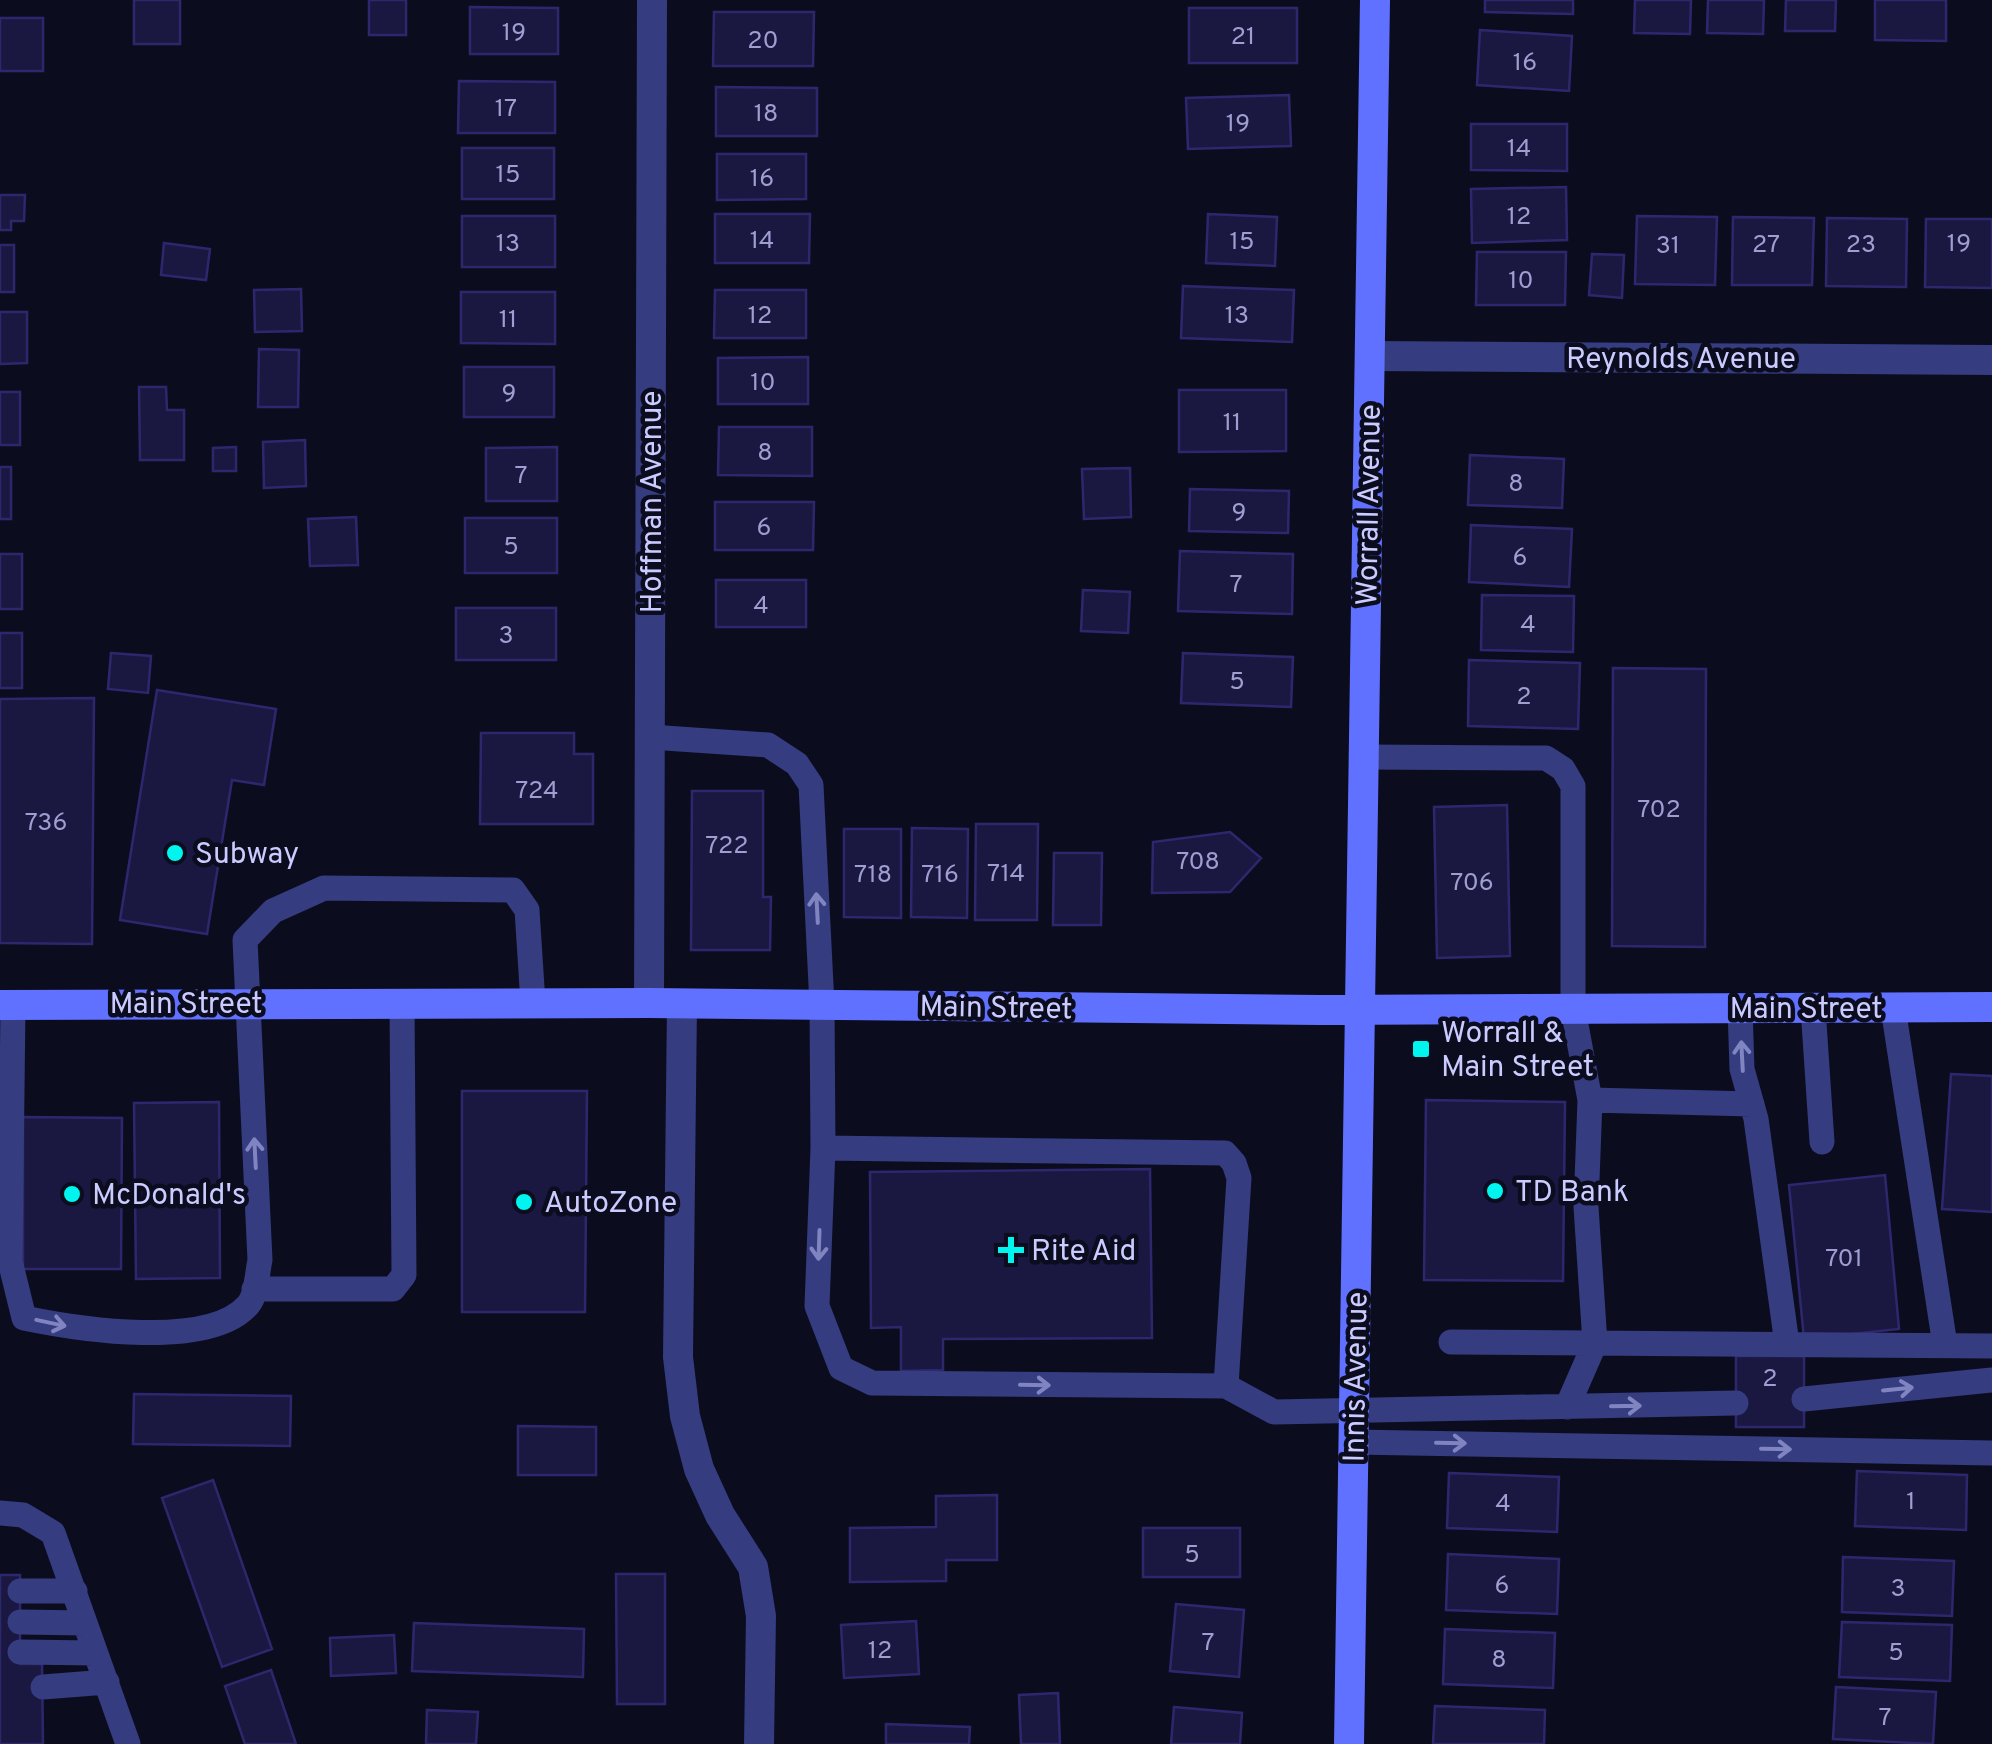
<svg xmlns="http://www.w3.org/2000/svg" width="1992" height="1744" viewBox="0 0 1992 1744" font-family="Overpass,sans-serif">
  <style>
    .building { fill: #1a1741; stroke: #2d286e; stroke-width: 2.5 }
    .lines { fill: none; stroke-linecap: round; stroke-linejoin: round }
    .lane { stroke: #353c80; stroke-width: 25 }
    .street { stroke: #353c80; stroke-width: 30 }
    .secondary { stroke: #6171ff; stroke-width: 30 }
    .oneway { stroke: #8084c0 }
    .poi-dot { fill: #00f5ee; stroke: #0c0c1f; stroke-width: 4 }
    .labels { text-anchor: middle; stroke-width: 9; stroke-linejoin: round; paint-order: stroke }
    .number-label { font-size: 25px; fill: #9e9ed0 }
    .street-label { font-size: 30px; fill: #cacbff; stroke: #0c0c1f }
    .poi-label { font-size: 30px; fill: #cacbff; stroke: #0c0c1f; text-anchor: start }
  </style>
  <rect width="100%" height="100%" fill="#0c0c1f"/>
  <path class="building" d="M134,0H180V44H134Z
    M369,0H406V35H369Z
    M1485,0H1573V14L1485,12Z
    M1635,0H1691L1690,34L1634,33Z
    M1708,0H1764L1763,34L1707,33Z
    M1786,0H1836L1835,31H1785Z
    M1875,0H1946V41L1875,40Z
    M470,7L558,8V54H470Z
    M1189,8H1297V63H1189Z
    M714,12H814L813,66H713Z
    M0,18H43V71H0Z
    M1480,30L1572,36L1569,91L1477,85Z
    M459,81L555,82V133H458Z
    M716,87L817,88V136H716Z
    M1289,95L1291,146L1188,149L1186,98Z
    M1471,124H1567V171L1471,170Z
    M462,148H554V199H462Z
    M717,154H806V199L717,200Z
    M1566,187L1567,240L1472,243L1471,189Z
    M0,195H25L24,221H11V230H0Z
    M715,214H810L809,263H715Z
    M1208,214L1277,217L1275,266L1206,263Z
    M462,216H555V267H462Z
    M1637,216L1717,217L1715,285L1635,284Z
    M1733,217L1814,218L1812,285H1732Z
    M1827,218L1907,219L1906,287L1826,286Z
    M1926,219H1992V288L1925,287Z
    M164,243L210,249L206,280L161,275Z
    M0,245H14V292H0Z
    M1477,252H1566L1565,305H1476Z
    M1592,254L1624,255L1622,298L1589,295Z
    M1183,286L1294,290L1292,342L1181,338Z
    M301,289L302,331L255,332L254,290Z
    M715,290H806V338H714Z
    M461,292H555V344L461,343Z
    M0,312H27V363L0,364Z
    M259,349L299,350L298,407H258Z
    M808,357V404H718V358Z
    M464,367H554V417H464Z
    M139,387H166L167,410H184V460H140Z
    M1179,390H1286V451L1179,452Z
    M0,392H20V445H0Z
    M719,427H812V476L718,475Z
    M305,440L306,486L264,488L263,442Z
    M236,447V471H213V448Z
    M557,447V501H486V448Z
    M1470,455L1564,459L1562,508L1468,505Z
    M0,467H11V519H0Z
    M1130,468L1131,517L1084,519L1082,469Z
    M1190,489L1289,491L1288,533L1189,531Z
    M715,502H814L813,550H715Z
    M356,517L358,565L310,566L308,519Z
    M465,518H557V573H465Z
    M1471,525L1572,529L1569,587L1469,582Z
    M1180,551L1293,554L1292,614L1178,611Z
    M0,554H22V609H0Z
    M716,580H806V627H716Z
    M1083,590L1130,592L1128,633L1081,631Z
    M1482,595L1574,596L1573,652L1481,650Z
    M456,608H556V660H456Z
    M0,633H22V688H0Z
    M111,653L151,656L148,693L108,689Z
    M1183,653L1293,657L1291,707L1181,703Z
    M1469,660L1580,663L1578,729L1468,726Z
    M1613,668L1706,669L1705,947L1612,946Z
    M157,690L276,709L264,785L232,780L207,934L120,920Z
    M94,698L92,944L0,943V699Z
    M481,733H574V754H593V824H480Z
    M692,791H763V897H771L770,950H691Z
    M1507,805L1510,956L1437,958L1434,807Z
    M976,824H1038L1037,920H975Z
    M912,828L968,829L967,918L911,917Z
    M844,829H901V918L844,917Z
    M1230,832L1261,858L1230,892L1152,893L1153,842Z
    M1054,853H1102L1101,925H1053Z
    M1951,1074L1992,1076V1212L1942,1209Z
    M462,1091H587L585,1312H462Z
    M1426,1100L1565,1102L1563,1281L1424,1280Z
    M219,1102L220,1278L136,1279L134,1103Z
    M23,1117L122,1118L121,1269H23Z
    M1150,1169L1152,1338L943,1339V1370L901,1371V1327L871,1328L870,1172Z
    M1885,1175L1899,1329L1804,1339L1789,1185Z
    M1736,1356H1804V1427H1736Z
    M134,1394L291,1396L290,1446L133,1444Z
    M518,1426L596,1427V1475H518Z
    M1857,1471L1967,1475L1966,1530L1855,1526Z
    M1449,1473L1559,1477L1557,1532L1447,1528Z
    M213,1480L272,1649L222,1667L162,1498Z
    M997,1495V1560H946V1581L850,1582V1528L936,1527V1496Z
    M1143,1528H1240V1577H1143Z
    M1448,1554L1559,1559L1557,1614L1446,1610Z
    M1843,1557L1954,1561L1952,1616L1842,1612Z
    M616,1574H665V1704H617Z
    M0,1575H20V1664H42L43,1744H0Z
    M1176,1604L1244,1610L1239,1677L1170,1671Z
    M916,1621L919,1674L844,1678L841,1625Z
    M1842,1622L1952,1625L1950,1681L1839,1677Z
    M414,1623L584,1629L583,1677L412,1671Z
    M1445,1629L1555,1633L1553,1688L1443,1684Z
    M394,1635L396,1673L331,1676L330,1638Z
    M271,1670L296,1744H245L225,1686Z
    M1836,1687L1936,1692L1933,1744L1833,1739Z
    M1058,1693L1060,1744H1021L1019,1695Z
    M1435,1706L1545,1710L1544,1744H1433Z
    M1174,1707L1242,1713L1240,1744H1171Z
    M427,1710L478,1712L476,1744H426Z
    M886,1724L970,1727L969,1744H886Z"/>
  <g class="lines">
    <path class="lane" d="M650,737L768,745L797,764L811,785L822,1005L823,1148L817,1306L841,1368L872,1383L1226,1386L1274,1412L1736,1403
      M1365,757L1546,758L1563,769L1573,786V1009L1590,1100L1586,1207L1595,1343L1567,1407
      M13,1005L10,1261L24,1318C77,1329 209,1350 248,1305C257,1295 257,1273 260,1260L245,940L273,911L324,888L513,890L527,910L533,1003
      M1740,1008L1742,1069L1756,1119L1787,1344
      M1813,1008L1822,1142
      M1893,1008L1945,1345
      M1590,1100L1752,1104
      M823,1148L1225,1153L1234,1163L1239,1178L1226,1386
      M254,1289H393L404,1275L402,1003
      M1451,1342L1992,1346
      M1804,1399L1992,1380
      M1353,1442L1992,1453
      M0,1513L23,1515L53,1533L128,1744
      M20,1591H75
      M20,1622L85,1623
      M20,1652L95,1653
      M43,1687L107,1682"/>
    <path class="street" d="M1370,356L1992,360
      M649,1003L652,0
      M682,1004L678,1357L685,1416L699,1469L720,1515L753,1567L761,1616L759,1744"/>
    <path class="secondary" d="M0,1005L649,1003L1320,1010L1992,1007
      M1349,1744L1375,0"/>
  </g>
  <defs><path id="oneway-shaft" d="M-6 0H5M1.5-3L5.5 0L1.5 3" fill="none" stroke-width="1.6" stroke-linecap="round" stroke-linejoin="round" transform="scale(2.5)"/></defs>
  <g class="oneway">
    <use href="#oneway-shaft" transform="translate(817 908) rotate(-93)"/>
    <use href="#oneway-shaft" transform="translate(1742 1056) rotate(-93)"/>
    <use href="#oneway-shaft" transform="translate(255 1153) rotate(-93)"/>
    <use href="#oneway-shaft" transform="translate(819 1245) rotate(92)"/>
    <use href="#oneway-shaft" transform="translate(51 1323) rotate(12)"/>
    <use href="#oneway-shaft" transform="translate(1035 1385) rotate(1)"/>
    <use href="#oneway-shaft" transform="translate(1898 1389) rotate(-6)"/>
    <use href="#oneway-shaft" transform="translate(1626 1406) rotate(-1)"/>
    <use href="#oneway-shaft" transform="translate(1451 1443) rotate(1)"/>
    <use href="#oneway-shaft" transform="translate(1776 1449) rotate(1)"/>
  </g>
  <g class="poi-dot">
    <circle cx="175" cy="853" r="10"/>
    <rect x="1411" y="1039" width="20" height="20" rx="5"/>
    <circle cx="1495" cy="1191" r="10"/>
    <circle cx="72" cy="1194" r="10"/>
    <circle cx="524" cy="1202" r="10"/>
    <path d="M1006 1235h10v10h10v10h-10v10h-10v-10h-10v-10h10z"/>
  </g>
  <g class="labels">
    <g class="number-label">
      <text x="514" y="40">19</text>
      <text x="1243" y="44">21</text>
      <text x="763" y="48">20</text>
      <text x="1525" y="70">16</text>
      <text x="506" y="116">17</text>
      <text x="766" y="121">18</text>
      <text x="1238" y="131">19</text>
      <text x="1519" y="156">14</text>
      <text x="508" y="182">15</text>
      <text x="762" y="186">16</text>
      <text x="1519" y="224">12</text>
      <text x="762" y="248">14</text>
      <text x="1242" y="249">15</text>
      <text x="508" y="251">13</text>
      <text x="1959" y="251">19</text>
      <text x="1766" y="252">27</text>
      <text x="1861" y="252">23</text>
      <text x="1668" y="253">31</text>
      <text x="1521" y="288">10</text>
      <text x="760" y="323">12</text>
      <text x="1237" y="323">13</text>
      <text x="508" y="327">11</text>
      <text x="763" y="390">10</text>
      <text x="509" y="401">9</text>
      <text x="1232" y="430">11</text>
      <text x="765" y="460">8</text>
      <text x="521" y="483">7</text>
      <text x="1516" y="491">8</text>
      <text x="1239" y="520">9</text>
      <text x="764" y="535">6</text>
      <text x="511" y="554">5</text>
      <text x="1520" y="565">6</text>
      <text x="1236" y="592">7</text>
      <text x="761" y="613">4</text>
      <text x="1528" y="632">4</text>
      <text x="506" y="643">3</text>
      <text x="1237" y="689">5</text>
      <text x="1524" y="704">2</text>
      <text x="537" y="798">724</text>
      <text x="1659" y="817">702</text>
      <text x="46" y="830">736</text>
      <text x="727" y="853">722</text>
      <text x="1198" y="869">708</text>
      <text x="1006" y="881">714</text>
      <text x="873" y="882">718</text>
      <text x="940" y="882">716</text>
      <text x="1472" y="890">706</text>
      <text x="1844" y="1266">701</text>
      <text x="1770" y="1386">2</text>
      <text x="1911" y="1509">1</text>
      <text x="1503" y="1511">4</text>
      <text x="1192" y="1562">5</text>
      <text x="1502" y="1593">6</text>
      <text x="1898" y="1596">3</text>
      <text x="1208" y="1650">7</text>
      <text x="880" y="1658">12</text>
      <text x="1896" y="1660">5</text>
      <text x="1499" y="1667">8</text>
      <text x="1885" y="1725">7</text>
    </g>
    <g class="street-label">
      <text x="1681" y="368">Reynolds Avenue</text>
      <text transform="translate(651 502) rotate(-90)" y="10">Hoffman Avenue</text>
      <text transform="translate(1368 505) rotate(-89)" y="10">Worrall Avenue</text>
      <text x="186" y="1013">Main Street</text>
      <text transform="translate(996 1007) rotate(1)" y="10">Main Street</text>
      <text x="1806" y="1018">Main Street</text>
      <text transform="translate(1355 1377) rotate(-89)" y="10">Innis Avenue</text>
    </g>
    <g class="poi-label">
      <text x="195" y="863">Subway</text>
      <text x="1441" y="1042">Worrall &amp;<tspan x="1441" dy="34">Main Street</tspan></text>
      <text x="1515" y="1201">TD Bank</text>
      <text x="92" y="1204">McDonald's</text>
      <text x="544" y="1212">AutoZone</text>
      <text x="1031" y="1260">Rite Aid</text>
    </g>
  </g>
</svg>
